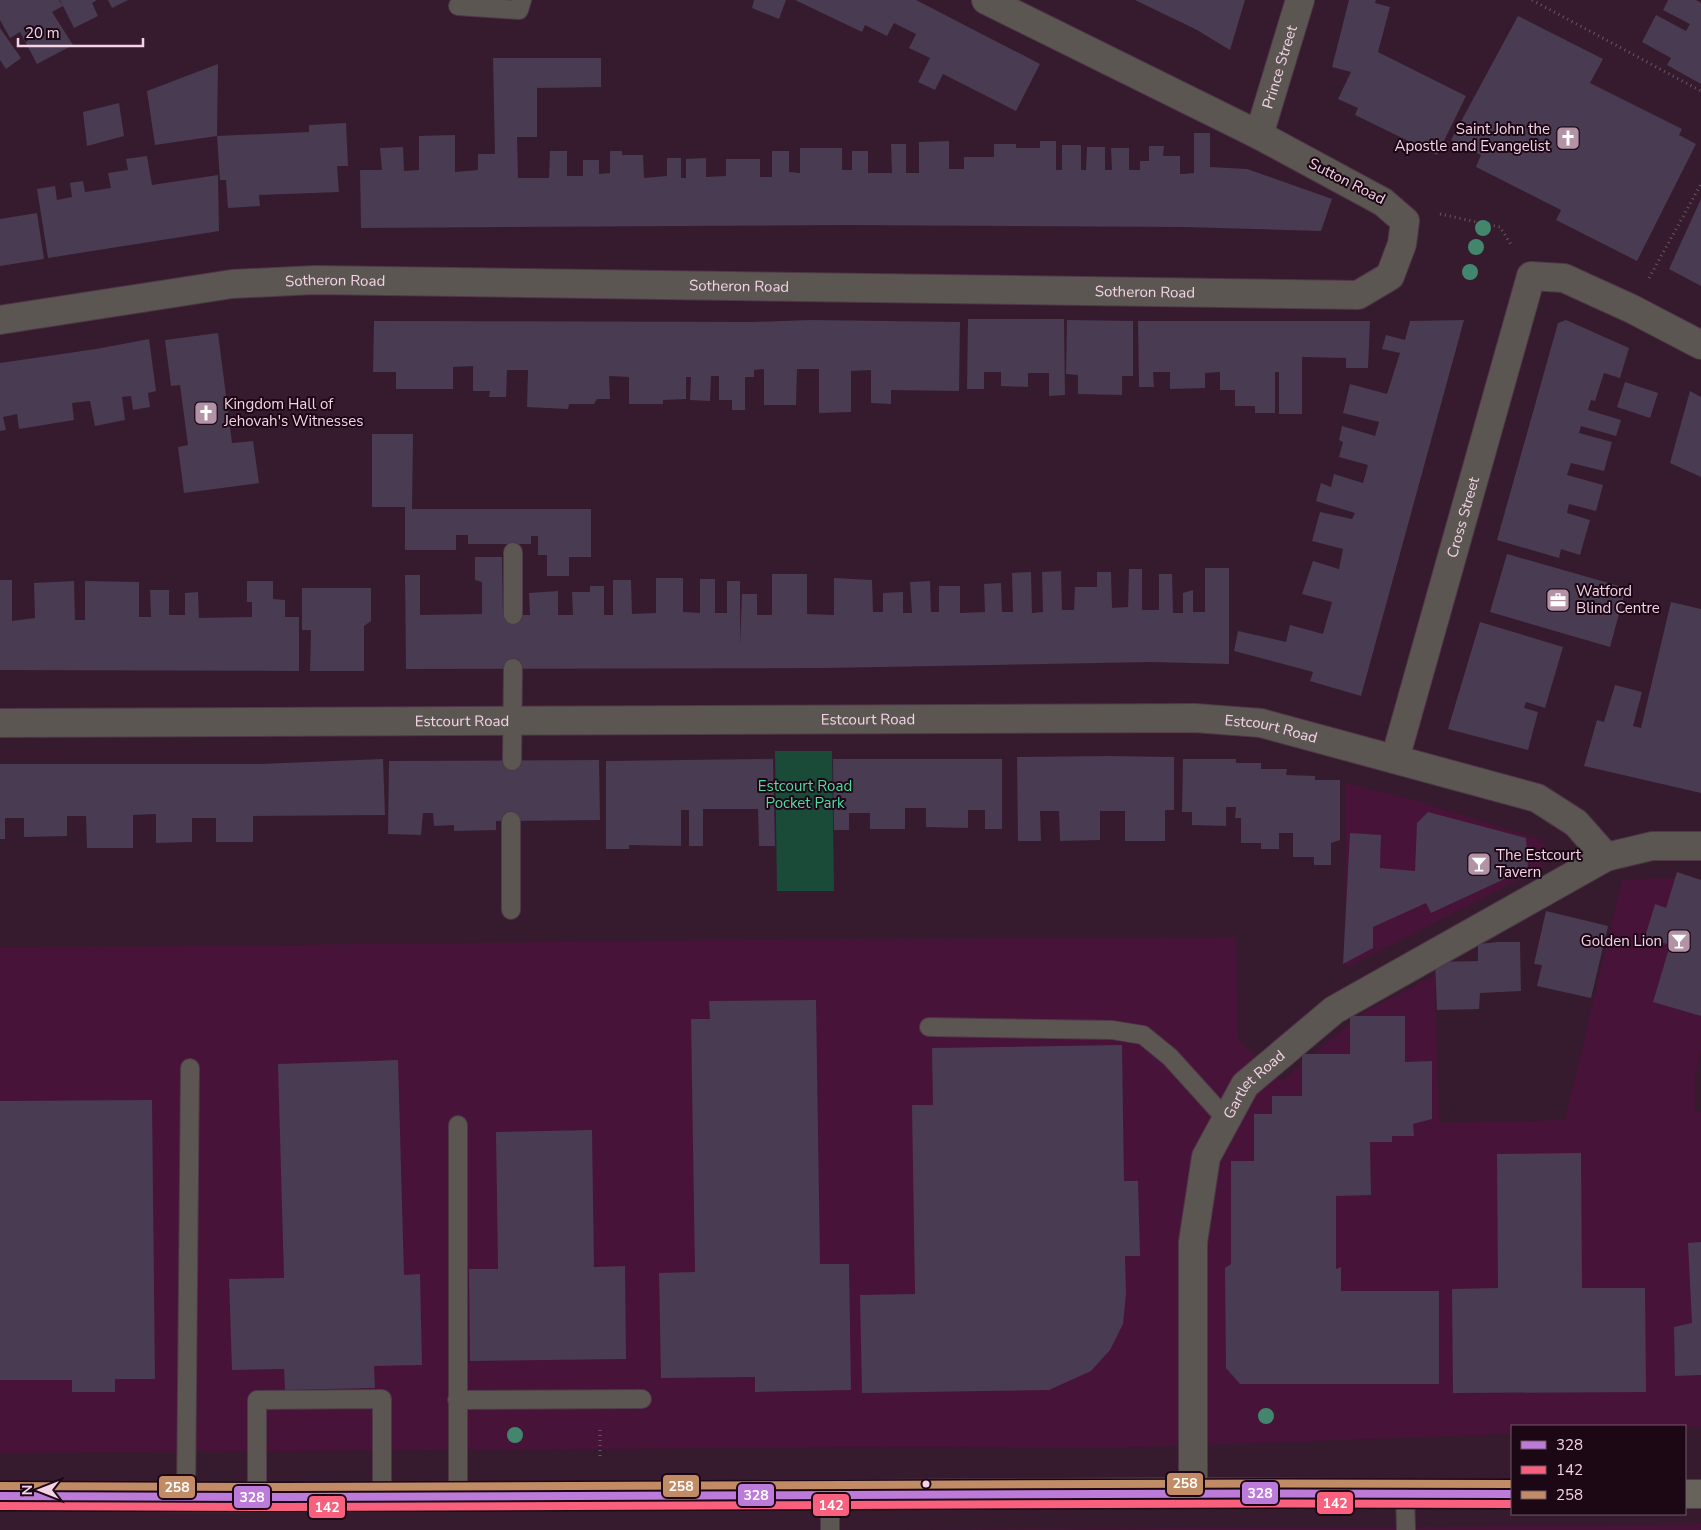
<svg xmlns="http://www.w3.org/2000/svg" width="1701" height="1530" viewBox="0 0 1701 1530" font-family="'Nunito Sans',sans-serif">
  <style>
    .built { fill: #481338 }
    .green { fill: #194b38 }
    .building { fill: #493b51 }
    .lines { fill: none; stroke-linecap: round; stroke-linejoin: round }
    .lane-casing { stroke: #4e3747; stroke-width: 20 }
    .street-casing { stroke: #4e3747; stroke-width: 30 }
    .secondary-casing { stroke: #4e3747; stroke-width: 30 }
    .path { stroke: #665a5e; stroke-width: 3; stroke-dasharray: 1 4; stroke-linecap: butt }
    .lane { stroke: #5b5652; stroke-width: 18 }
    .street { stroke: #5b5652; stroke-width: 28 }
    .secondary { stroke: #67625a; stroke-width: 28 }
    .bus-1-casing { stroke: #1c0715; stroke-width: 11 }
    .bus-2-casing { stroke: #1c0715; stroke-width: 11 }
    .bus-3-casing { stroke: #1c0715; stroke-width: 11 }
    .bus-1 { stroke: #bd7bd9; stroke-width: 8 }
    .bus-2 { stroke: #f8607d; stroke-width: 8 }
    .bus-3 { stroke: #c18c65; stroke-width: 8 }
    .tree { fill: #43866e }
    .bus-dot { fill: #f4d3e6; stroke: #1c0715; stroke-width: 2 }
    .labels { text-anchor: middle; stroke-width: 4; stroke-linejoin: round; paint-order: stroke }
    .street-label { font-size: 15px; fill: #f4d3e6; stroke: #1c0715 }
    .poi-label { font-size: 15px; fill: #f4d3e6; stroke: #1c0715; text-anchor: start }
    .park-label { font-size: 15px; fill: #4ddda2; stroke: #1c0715 }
    .line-badge { stroke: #1c0715; stroke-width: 2 }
    .badge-label { font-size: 14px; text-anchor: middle; font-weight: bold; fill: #fff }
  </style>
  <rect width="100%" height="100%" fill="#361b2e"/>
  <path class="built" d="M1346,783L1414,800L1539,839L1545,844L1547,849L1542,868L1346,968Z
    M1661,878L1701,881V1050L1695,1077V1112H1701V1428L1512,1426V1434L1113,1448L882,1447L0,1453V948L840,939L1236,938L1238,1039L1282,1081L1364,1012L1435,975L1439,1123L1565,1120L1622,880Z
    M1701,1524V1530H902L1429,1527Z"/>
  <path class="green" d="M775,751H832L834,891H777Z"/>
  <path class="building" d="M0,0H59L63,6L52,12L73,45L37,64L20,32L10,38L0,20Z
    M60,0H97L92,3L98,16L74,28Z
    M108,0H128L112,8Z
    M754,0H786L779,19L752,8Z
    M795,0H916L1040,64L1016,111L943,74L935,90L918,82L930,58L909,48L916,34L894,23L887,36L865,25L862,32Z
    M1135,0H1245L1230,50L1197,30Z
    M1349,0H1376L1375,3L1390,7L1378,52L1466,96L1437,155L1355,115L1358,108L1338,99L1351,72L1332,67Z
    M1668,0H1696L1701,3V84L1667,65L1671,58L1642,42L1656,15L1686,31L1690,24L1663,10Z
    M1518,16L1603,59L1590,83L1682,129L1679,135L1696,144L1637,261L1556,220L1561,210L1476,167L1481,155L1451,140Z
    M0,28L21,58L6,69L0,60Z
    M493,58H601V87L537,88V137H517L518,178H549L550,151H567V176H583V160H599V174L610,173V151H622V155H643L644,178L667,176V158H681V178H686V159L706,158V177L726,176V159H760V177H772V151H789V172L800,173V148H842V170H852V151H868V173H892L891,144H906V173H919V142L949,141V169H964V157H994V144H1016V148H1040V141H1056V170H1062V145H1081V170H1086L1087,147H1105V170H1112L1111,148H1129V170H1140V161H1149V146H1164L1163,156H1180V174H1184L1194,173V133H1210V167L1247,169L1332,199L1321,231L1184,227L848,225L361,228L360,170H382L380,148L403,147L404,171L419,170V136L455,135V172L478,170V154H495Z
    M218,64L217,136L155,145L147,91Z
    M119,103L124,136L87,146L83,112Z
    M346,123L348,166H337L339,192L259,195L260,206L228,208L226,180H220L217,136L309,132V125Z
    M147,156L152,185L218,175L219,231L48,258L37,189L55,186L57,200L72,197L70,183L83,181L85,192L111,188L108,173L128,170L126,159Z
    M1701,199V286L1669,269Z
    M37,213L44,259L0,266V219Z
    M968,319H1064L1065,395L1049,396V373H1028V387L1001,386V372H984V389H967Z
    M811,320L960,322L959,391L891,390V404L871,403V370L851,371V412L819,413V369H797L796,405H764V369L754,370V377H745V410H732V400H719V376H711L710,401L690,400L691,377H686V399L663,400V404H629V377L609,376L610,399H597L594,404H569L568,409L527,407L528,370H507L506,397H489L490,391H473V366L453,367V389H396V372H373L374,321L753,322Z
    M1067,320L1133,321V376H1122V395L1078,394V375L1066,374Z
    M1464,320L1361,696L1310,681L1313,672L1234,651L1238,631L1286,642L1290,625L1323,634L1332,602L1302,594L1313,561L1339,569L1343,549L1312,541L1320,512L1352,519L1355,513L1316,501L1321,483L1331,487L1334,474L1363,483L1368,465L1339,457L1343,442L1339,440L1342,426L1375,436L1379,422L1343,413L1350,384L1387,394L1400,353L1382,349L1386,335L1405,340L1410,321Z
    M1566,320L1629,348L1620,378L1604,373L1595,401L1591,400L1588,410L1621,420L1616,436L1581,426L1579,433L1612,442L1604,471L1571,463L1567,475L1603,485L1596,511L1569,504L1567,513L1590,520L1580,555L1561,549L1559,558L1497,540L1558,323Z
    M1138,321H1370L1368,368H1346V358L1302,357V414H1279V372H1275V413H1255V406H1235V390H1220V372L1205,373V388L1170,389V372H1153L1154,387H1139Z
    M218,333L232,443L253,441L259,483L184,493L178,447L188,445L180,385L171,386L165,340Z
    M149,339L156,391L148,393L150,407L133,410L131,396L122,397L125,420L95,426L90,401L72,403L74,420L19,429L17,414L3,417L6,430L0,431V363L96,349Z
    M1625,382L1658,393L1650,418L1617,407Z
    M1690,391L1701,397V477L1670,463Z
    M372,434H413L412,509H591V557H569V576H547V555H538V536H531V544H468V535H456V550H405V507H372Z
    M1507,554L1626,588L1610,647L1490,612Z
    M475,557H502L503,615H530L529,593L558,591V615H573L572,592H590V586H604V615H613V580H631L632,614L656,613V578H683V612L700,613V579H715V613H727V581H740V645L742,594H757V615H772V574H807V614L834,615V578L872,580L873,612H883V593L903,592V613H912L910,582L930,581L931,612H939V586H960V613L985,612L984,584L1001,583L1002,612H1013L1012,573L1031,572L1032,613L1043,612L1042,572L1061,571L1062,610H1074L1075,587H1097V572H1111L1112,608L1128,607L1129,569H1142V610H1159V574H1172L1173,613H1183V593L1193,590V612H1205V568H1229V664L1151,662L825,668L406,669L405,575H420V615L482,614V582L475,580Z
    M0,580H12V621L35,618L34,583L74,581L75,620H85V581L139,582V617H151L150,590H169V615H185V593L198,592L199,618L252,617V602H247V581H273V599L285,600V617H299V671L0,670Z
    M302,588H371V621L364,626V671H310L311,630H302Z
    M1671,602L1701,609V793L1584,766L1597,720L1604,722L1615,685L1642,692L1633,726L1641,728Z
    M1480,622L1563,647L1545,708L1526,702L1524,708L1538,712L1528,750L1448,729Z
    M1108,756L1174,757V810H1165V841H1125V811H1100V840L1060,841L1059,811H1040L1041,841H1018L1017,757Z
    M383,759L385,815L253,816V842H216V818H192V842L156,843V814L133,815V848H87L86,816H67V836L24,837V818H5V839H0V764H260Z
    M773,759L775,846H759L758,809H703V846H689V810H681V846L629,845V849H606V761Z
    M833,759H1002V829H985V810H968V828L926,827V808H905V829H870V813H849V830H834Z
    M1183,759H1236V763H1261V769H1287L1286,775L1315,776V780H1340V840L1331,843V865H1314V857H1293V833H1279V849H1261V843H1241V818H1235L1236,807H1226V826L1192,825V812H1182Z
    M599,760L600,820L496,821V830L454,831V825L434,826L433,813H423L421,835L388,834L389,761Z
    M1428,812L1526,838L1528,868L1431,913L1426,903L1373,927V948L1343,964L1350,833L1381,835L1380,868L1415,871L1417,823Z
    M1677,872L1701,880V1016L1653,1002L1670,945L1645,937L1655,904L1666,908Z
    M1546,911L1608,926L1591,998L1537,986L1542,965L1534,964Z
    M1498,942H1520L1521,991L1480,993L1479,1009L1437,1010L1435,962L1478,961V944Z
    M816,1000L820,1264H849L851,1390L755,1392V1377L661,1378L659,1273L695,1272L691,1019H710L709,1001Z
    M1350,1016H1405V1062L1432,1061V1119L1413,1124L1414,1136H1392V1142H1370L1371,1195L1336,1196V1269L1341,1267V1291H1439V1384H1240L1226,1368L1225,1268L1231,1264V1161H1254V1114H1272V1096H1302V1054H1350Z
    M1122,1045L1124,1181H1138L1140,1256H1125L1126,1294L1123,1324L1110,1350L1091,1371L1049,1390L862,1393L860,1295L915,1294L912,1105H933L932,1048Z
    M398,1060L404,1275L420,1274L422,1365L374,1366L375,1388L285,1390L284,1369L232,1370L229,1279L284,1278L278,1064Z
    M152,1100L155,1379H115V1392H72V1380H0V1101Z
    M592,1130L594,1267L625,1266L626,1359L470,1361L469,1269H498L496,1132Z
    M1581,1153L1582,1288H1645L1646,1392L1453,1393L1452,1289L1498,1288L1497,1154Z
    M1701,1242V1375L1675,1376L1674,1327L1692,1323L1688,1243Z"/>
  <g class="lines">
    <g class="lane-casing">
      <path id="lane" d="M458,6L519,10L522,0
        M513,552V615
        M512,761L513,668
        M511,821V910
        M929,1027L1112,1030L1143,1035L1170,1057L1227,1120
        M458,1125V1497
        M457,1400L642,1399
        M1405,1493L1406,1530
        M830,1495V1530
        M186,1498L190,1068
        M257,1498V1400L382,1399V1498"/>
    </g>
    <g class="street-casing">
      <g id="street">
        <path id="s1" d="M1259,135L1300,0"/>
        <path id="s2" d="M0,320L232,284L315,280L1358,295L1390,276L1402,244L1405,221L1383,202L1259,135L986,0"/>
        <path id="s3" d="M0,723L1195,718L1261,723L1537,798L1576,823L1606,857"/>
        <path id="s4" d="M1395,759L1531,276L1564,278L1632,309L1701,345"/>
        <path id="s5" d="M1193,1492V1242L1206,1157L1245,1085L1334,1010L1606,857L1652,846H1701"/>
      </g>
    </g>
    <g class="secondary-casing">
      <path id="secondary" d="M1685,1494H1701
        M0,1496L257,1498L1193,1492L1512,1494"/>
    </g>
    <path class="path" d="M1532,0L1701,91
      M1440,214L1500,227L1512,246
      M1649,278L1701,184
      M600,1430V1459"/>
    <use href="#lane" class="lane"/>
    <use href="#street" class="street"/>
    <use href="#secondary" class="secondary"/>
    <g class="bus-1-casing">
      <path id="bus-1" d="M0,1496C504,1500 1008,1491 1512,1494"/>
    </g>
    <g class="bus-2-casing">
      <path id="bus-2" d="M0,1506C504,1510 1008,1501 1512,1504"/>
    </g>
    <g class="bus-3-casing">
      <path id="bus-3" d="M0,1486C504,1490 1008,1481 1512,1484"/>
    </g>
    <use href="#bus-1" class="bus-1"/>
    <use href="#bus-2" class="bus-2"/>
    <use href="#bus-3" class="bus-3"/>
  </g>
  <g class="tree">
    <circle cx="1483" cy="228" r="8"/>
    <circle cx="1476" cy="247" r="8"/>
    <circle cx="1470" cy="272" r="8"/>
    <circle cx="1266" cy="1416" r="8"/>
    <circle cx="515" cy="1435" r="8"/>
  </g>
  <defs>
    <g id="church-square" transform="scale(1.25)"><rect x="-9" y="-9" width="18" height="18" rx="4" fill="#b293a6" stroke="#1c0715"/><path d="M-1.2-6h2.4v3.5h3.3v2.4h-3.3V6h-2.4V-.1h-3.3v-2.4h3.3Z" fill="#fff"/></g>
    <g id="office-square" transform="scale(1.25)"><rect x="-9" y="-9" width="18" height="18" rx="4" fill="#b293a6" stroke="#1c0715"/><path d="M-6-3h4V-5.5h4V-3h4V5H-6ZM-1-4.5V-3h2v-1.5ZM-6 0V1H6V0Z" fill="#fff"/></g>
    <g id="bar-square" transform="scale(1.25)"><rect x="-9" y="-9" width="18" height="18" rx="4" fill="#b293a6" stroke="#1c0715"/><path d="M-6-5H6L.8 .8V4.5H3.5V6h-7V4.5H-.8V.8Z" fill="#fff"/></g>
  </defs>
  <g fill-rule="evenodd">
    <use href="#church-square" x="1568" y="138"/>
    <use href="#church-square" x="206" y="413"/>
    <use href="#office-square" x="1558" y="600"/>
    <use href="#bar-square" x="1479" y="864"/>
    <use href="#bar-square" x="1679" y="941"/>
  </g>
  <circle class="bus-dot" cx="926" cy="1484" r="4.5"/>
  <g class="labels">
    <g class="street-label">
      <text dy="5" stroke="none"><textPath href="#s1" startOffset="71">Prince Street</textPath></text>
      <text transform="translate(1347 181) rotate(27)" y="5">Sutton Road</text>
      <text dy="5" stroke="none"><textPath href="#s2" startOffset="338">Sotheron Road</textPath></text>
      <text dy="5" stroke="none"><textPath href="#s2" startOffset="742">Sotheron Road</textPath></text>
      <text dy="5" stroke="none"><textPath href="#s2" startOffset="1148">Sotheron Road</textPath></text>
      <text dy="5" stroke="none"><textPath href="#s4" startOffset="251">Cross Street</textPath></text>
      <text dy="5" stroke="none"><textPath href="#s3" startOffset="868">Estcourt Road</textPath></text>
      <text dy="5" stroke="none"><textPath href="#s3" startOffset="462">Estcourt Road</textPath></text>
      <text dy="5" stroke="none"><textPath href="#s3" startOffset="1272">Estcourt Road</textPath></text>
      <text dy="5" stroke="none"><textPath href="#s5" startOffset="424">Gartlet Road</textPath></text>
    </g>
    <g class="poi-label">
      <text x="1550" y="134" text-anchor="end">Saint John the<tspan x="1550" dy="17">Apostle and Evangelist</tspan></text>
      <text x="224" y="409">Kingdom Hall of<tspan x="224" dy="17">Jehovah's Witnesses</tspan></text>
      <text x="1576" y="596">Watford<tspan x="1576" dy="17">Blind Centre</tspan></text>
      <text x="1496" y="860">The Estcourt<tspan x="1496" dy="17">Tavern</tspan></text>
      <text x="1662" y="946" text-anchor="end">Golden Lion</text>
    </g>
    <g class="park-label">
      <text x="805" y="791">Estcourt Road<tspan x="805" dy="17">Pocket Park</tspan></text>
    </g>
  </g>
  <g class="line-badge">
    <rect x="1166" y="1472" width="38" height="24" rx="5" fill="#c18c65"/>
    <rect x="662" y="1474" width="38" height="24" rx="5" fill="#c18c65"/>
    <rect x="158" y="1475" width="38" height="24" rx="5" fill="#c18c65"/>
    <rect x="1241" y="1481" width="38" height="24" rx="5" fill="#bd7bd9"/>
    <rect x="737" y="1483" width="38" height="24" rx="5" fill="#bd7bd9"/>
    <rect x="233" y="1485" width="38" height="24" rx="5" fill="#bd7bd9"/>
    <rect x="1316" y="1491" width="38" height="24" rx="5" fill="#f8607d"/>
    <rect x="812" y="1493" width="38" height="24" rx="5" fill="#f8607d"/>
    <rect x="308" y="1495" width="38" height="24" rx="5" fill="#f8607d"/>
  </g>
  <g class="badge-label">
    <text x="1185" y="1488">258</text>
    <text x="681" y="1491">258</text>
    <text x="177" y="1492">258</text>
    <text x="1260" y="1498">328</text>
    <text x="756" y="1500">328</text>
    <text x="252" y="1502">328</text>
    <text x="1335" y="1508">142</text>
    <text x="831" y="1510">142</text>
    <text x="327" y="1512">142</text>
  </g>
  <rect x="1511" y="1425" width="175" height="90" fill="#1c0715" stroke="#725969"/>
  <rect x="1521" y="1441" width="25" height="8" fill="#bd7bd9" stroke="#725969"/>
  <text x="1556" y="1450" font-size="15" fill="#f4d3e6">328</text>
  <rect x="1521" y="1466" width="25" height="8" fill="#f8607d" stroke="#725969"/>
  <text x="1556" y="1475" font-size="15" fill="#f4d3e6">142</text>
  <rect x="1521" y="1491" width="25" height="8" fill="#c18c65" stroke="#725969"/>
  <text x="1556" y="1500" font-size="15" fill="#f4d3e6">258</text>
  <g transform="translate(40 1490) rotate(270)" stroke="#1c0715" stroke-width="4" paint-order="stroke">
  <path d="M0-4L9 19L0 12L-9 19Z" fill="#f4d3e6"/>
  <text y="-8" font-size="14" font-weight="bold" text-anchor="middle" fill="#f4d3e6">N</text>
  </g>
  <path d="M18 38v8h125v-8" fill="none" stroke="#f4d3e6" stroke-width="2.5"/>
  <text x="25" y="38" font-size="15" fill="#f4d3e6" stroke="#1c0715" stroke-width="4" paint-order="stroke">20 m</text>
</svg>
